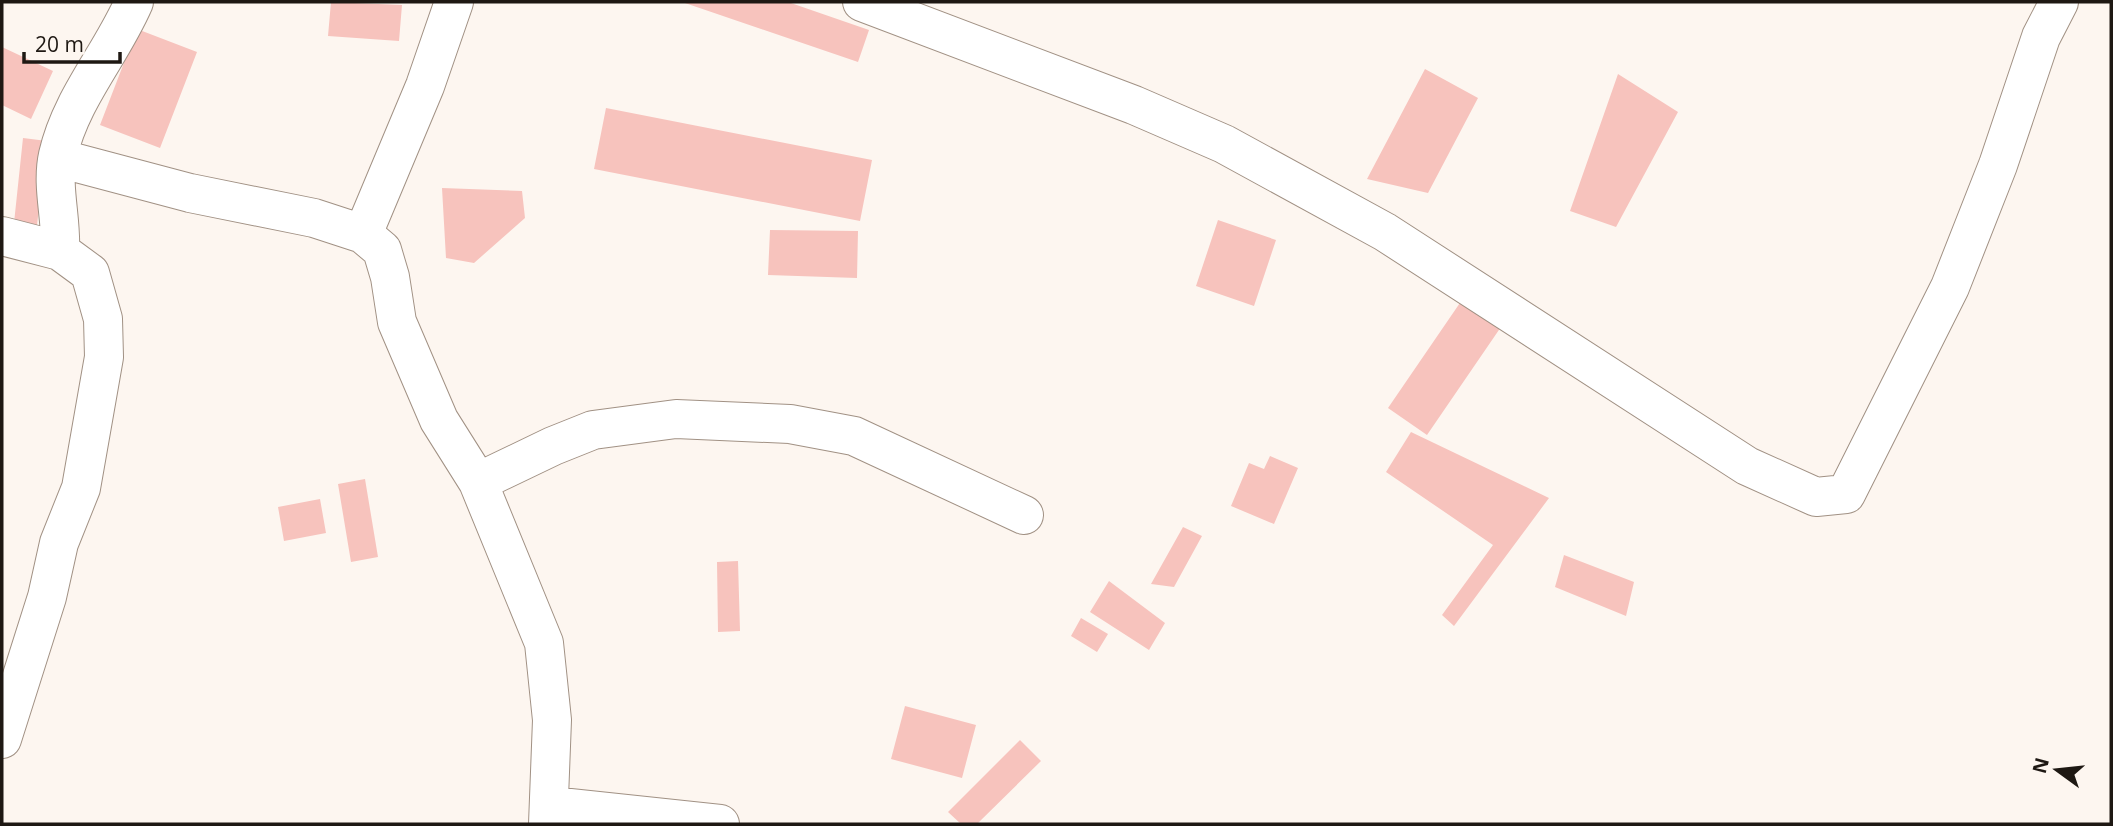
<svg xmlns="http://www.w3.org/2000/svg" width="2113" height="826" viewBox="0 0 2113 826" font-family="'Open Sans',sans-serif">
  <style>
    .building { fill: #f7c3bd }
    .lines { fill: none; stroke-linecap: round; stroke-linejoin: round }
    .minor-casing { stroke: #a19184; stroke-width: 40 }
    .minor { stroke: #fff; stroke-width: 38 }
  </style>
  <rect width="100%" height="100%" fill="#fdf6f0"/>
  <path class="building" d="M331,2L402,5L399,41L328,36Z
    M682,2H788L869,30L858,62Z
    M137,29L197,52L160,148L100,125Z
    M2,47L53,71L31,119L2,105Z
    M1425,69L1478,98L1428,193L1367,179Z
    M1618,74L1678,112L1616,227L1570,211Z
    M606,108L872,160L860,221L594,169Z
    M23,138L47,141L37,225L14,223Z
    M442,188L522,191L525,218L474,263L446,258Z
    M1218,220L1276,240L1254,306L1196,286Z
    M770,230L858,231L857,278L768,275Z
    M1464,297L1503,324L1427,435L1388,408Z
    M1411,432L1549,498L1454,626L1442,615L1493,545L1386,472Z
    M1270,456L1298,468L1274,524L1231,506L1249,463L1264,469Z
    M365,479L378,557L351,562L338,484Z
    M320,499L326,533L284,541L278,507Z
    M1183,527L1202,536L1174,587L1151,584Z
    M1564,555L1634,582L1626,616L1555,587Z
    M738,561L740,631L718,632L717,562Z
    M1109,581L1165,623L1149,650L1090,612Z
    M1081,618L1108,634L1097,652L1071,636Z
    M905,706L976,725L962,778L891,759Z
    M1020,740L1041,761L977,824H961L948,812Z"/>
  <g class="lines">
    <g class="minor-casing">
      <path id="minor" d="M862,2L1134,105L1224,144L1385,232L1747,466L1816,497L1846,494L1950,287L1998,165L2041,37L2059,2
        M58,158L190,193L314,218L363,234L382,250L390,277L397,322L439,420L478,482L544,643L552,720L548,824
        M363,234L425,86L454,2
        M2,236L60,251L90,273L103,319L104,357L81,488L59,543L47,597L2,739
        M60,251C62,219 51,186 58,155C71,98 111,55 134,2
        M478,482L553,446L593,430L676,419L790,424L854,436L1024,515
        M551,806L720,824"/>
    </g>
    <use href="#minor" class="minor"/>
  </g>
  <rect width="2113" height="826" fill="none" stroke="#1e1813" stroke-width="7"/>
  <g transform="translate(2057 770) rotate(285)" stroke="#fdf6f0" stroke-width="5" paint-order="stroke">
  <path d="M0-5L12 26L0 18L-12 26Z" fill="#1e1813"/>
  <text y="-10" font-size="19" font-weight="bold" text-anchor="middle" fill="#1e1813">N</text>
  </g>
  <path d="M24 52v10h96v-10" fill="none" stroke="#1e1813" stroke-width="3.5"/>
  <text x="35" y="52" font-size="21" fill="#1e1813" stroke="#fdf6f0" stroke-width="5" paint-order="stroke">20 m</text>
</svg>
